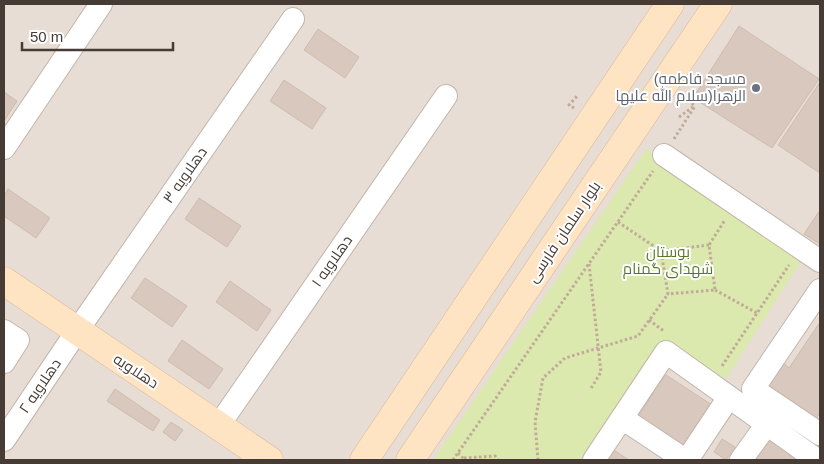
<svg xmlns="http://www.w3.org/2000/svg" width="824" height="464" viewBox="0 0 824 464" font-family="Helvetica,Cairo,sans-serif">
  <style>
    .residential { fill: #e7ddd4 }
    .green { fill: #dbe8ae }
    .building { fill: #d8c8be; stroke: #d0bbae }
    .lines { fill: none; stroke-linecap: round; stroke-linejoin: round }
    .street-casing { stroke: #c2b5ab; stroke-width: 24 }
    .secondary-casing { stroke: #d7b897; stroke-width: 29 }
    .path { stroke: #c1aa99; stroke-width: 3; stroke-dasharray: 2.5 2.5; stroke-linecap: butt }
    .street { stroke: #fff; stroke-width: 22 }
    .secondary { stroke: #ffe4c4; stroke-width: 28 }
    .worship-dot { fill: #6b7280; stroke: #fff; stroke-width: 2 }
    .labels { text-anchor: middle; stroke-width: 4; stroke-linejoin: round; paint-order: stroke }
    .worship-label { font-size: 15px; fill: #5b616d; stroke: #fff; text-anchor: end }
    .street-label { font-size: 15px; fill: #463c35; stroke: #fff }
    .park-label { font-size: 15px; fill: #587827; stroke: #fff }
  </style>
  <rect width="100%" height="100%" fill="#f3ece6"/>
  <path class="residential" d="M4,4H820V460H4Z"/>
  <path class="green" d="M646,149L805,255L726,379L665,341L580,460H433Z"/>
  <path class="building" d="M739,26L819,79L772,148L693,98Z
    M318,29L359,57L345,78L304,50Z
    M284,80L326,108L312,129L270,101Z
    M820,82V173L778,145Z
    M4,92L17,101L4,121Z
    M8,189L50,218L36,238L4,216V196Z
    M199,198L241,226L227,247L185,219Z
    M820,210V244L804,234Z
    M145,278L187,306L172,327L131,298Z
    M230,281L271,310L257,331L216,302Z
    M820,322V413L813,423L763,389L782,362L789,368Z
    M182,340L223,369L209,389L168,361Z
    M666,375L712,405L683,449L637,418L654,392L650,389L655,381L659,384Z
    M115,389L160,420L153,431L107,401Z
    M171,422L183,430L175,441L163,432Z
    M771,438L803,460H755Z
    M722,439L735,447L726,460L714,452Z
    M609,447L629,460H600Z"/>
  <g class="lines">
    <g class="street-casing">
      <path id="street" d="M4,148L101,4
        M664,155L820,261
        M820,290L753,389L820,434
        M4,331L18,340L4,362
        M622,418L685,460
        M219,425L446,96
        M4,440L77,331L293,19
        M594,460L666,352L817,460
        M687,460L729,397
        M741,460L767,424"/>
    </g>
    <g class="secondary-casing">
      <path id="secondary" d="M4,281L269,460
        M364,460L670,4
        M410,460L718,4"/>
    </g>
    <path class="path" d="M684,97L695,106
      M574,108L569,105L578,95
      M679,117L693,107
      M674,139L695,106
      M618,222L661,251
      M709,245L661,251L668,294L715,290L709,245L725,220
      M589,264L601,372L590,390
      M715,290L757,313
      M649,320L665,332
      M722,366L789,265
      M458,453L465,460
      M464,458L495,456L498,460
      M453,460L653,171
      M538,460L535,422L543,378L565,358L638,336L668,294"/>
    <use href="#street" class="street"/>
    <use href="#secondary" class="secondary"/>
  </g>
  <circle class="worship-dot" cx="756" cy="88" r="5"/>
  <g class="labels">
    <g class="worship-label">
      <text x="746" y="84">(مسجد فاطمه<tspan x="746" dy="17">الزهرا(سلام الله علیها</tspan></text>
    </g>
    <g class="street-label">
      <text transform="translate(185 175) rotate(-55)" y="5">دهلاویه ۳</text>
      <text transform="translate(564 232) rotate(-56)" y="5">بلوار سلمان فارسی</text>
      <text transform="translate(332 261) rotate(-55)" y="5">دهلاویه ۱</text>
      <text transform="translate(136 371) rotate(33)" y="5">دهلاویه</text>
      <text transform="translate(40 386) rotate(-56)" y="5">دهلاویه ۲</text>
    </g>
    <g class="park-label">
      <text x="668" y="257">بوستان<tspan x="668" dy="17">شهدای گمنام</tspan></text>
    </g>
  </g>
  <rect width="824" height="464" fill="none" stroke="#463c35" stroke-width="10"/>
  <path d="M22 42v8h151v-8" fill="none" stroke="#463c35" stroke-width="2.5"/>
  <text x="30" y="42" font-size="15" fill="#463c35" stroke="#ffffff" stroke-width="4" paint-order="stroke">50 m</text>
</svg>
